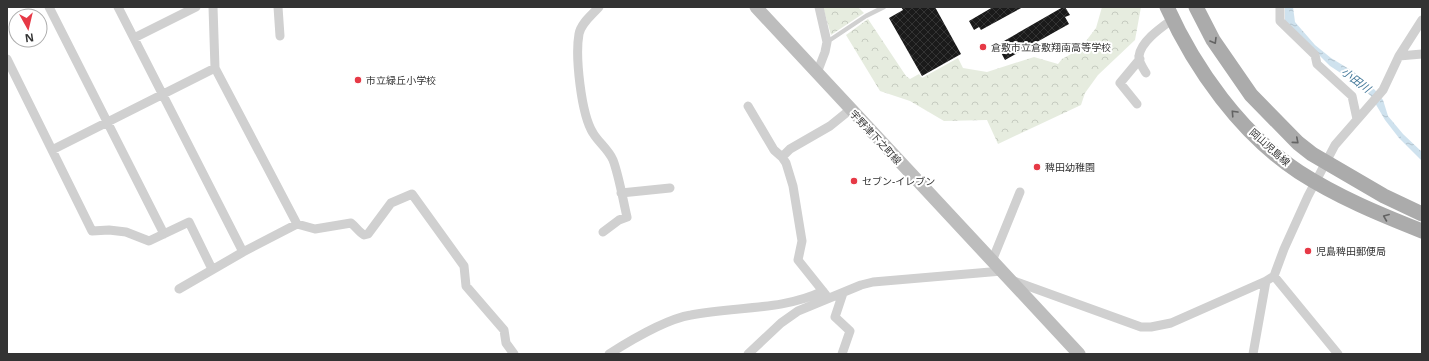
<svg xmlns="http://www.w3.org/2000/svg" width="1429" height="361" viewBox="0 0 1429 361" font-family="'Noto Sans','Noto Sans JP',sans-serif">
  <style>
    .forest { fill: url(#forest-crowns) }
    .water { fill: url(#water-ripples) }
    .building { fill: url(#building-cross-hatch) }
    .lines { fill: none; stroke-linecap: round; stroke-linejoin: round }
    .service { stroke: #d0d0d0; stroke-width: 4.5 }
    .minor { stroke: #d0d0d0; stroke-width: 9 }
    .secondary { stroke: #bdbdbd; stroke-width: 13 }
    .primary { stroke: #ababab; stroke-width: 15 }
    .oneway { stroke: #636363 }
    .poi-dot { fill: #e63946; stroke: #fff; stroke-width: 1.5 }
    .labels { text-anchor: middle; stroke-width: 4; stroke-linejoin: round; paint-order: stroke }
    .poi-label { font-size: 10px; fill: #333; stroke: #fff; text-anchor: start }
    .street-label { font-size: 10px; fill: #333; stroke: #fff }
    .water-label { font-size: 11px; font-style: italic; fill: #3f7597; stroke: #fff }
  </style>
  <defs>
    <pattern id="forest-crowns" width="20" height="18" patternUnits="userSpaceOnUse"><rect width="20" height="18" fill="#e6ecdf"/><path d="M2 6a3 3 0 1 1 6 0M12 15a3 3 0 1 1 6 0" fill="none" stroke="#c6cbc0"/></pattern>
    <pattern id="water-ripples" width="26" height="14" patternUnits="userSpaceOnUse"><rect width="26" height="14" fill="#cfe2ee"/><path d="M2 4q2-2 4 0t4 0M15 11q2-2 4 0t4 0" fill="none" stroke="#b2c2cd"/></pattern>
    <pattern id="building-cross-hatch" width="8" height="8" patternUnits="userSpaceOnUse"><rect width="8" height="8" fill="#1a1a1a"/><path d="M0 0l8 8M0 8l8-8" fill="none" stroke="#333"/></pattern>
  </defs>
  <rect width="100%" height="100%" fill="#fff"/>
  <path class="forest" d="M823,7H858L864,13L831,35Z
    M1102,7H1141L1135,40L1098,75L1085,93L1081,105L998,144L987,120L944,121L910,101L880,91L846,35L868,19L906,76L910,79L919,74L922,78L958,58L963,68L987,72L1034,57L1058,64L1062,59L1073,53L1086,41L1096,28Z"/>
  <path class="water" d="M1285,7H1293L1295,22L1315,45L1331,58L1354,72L1375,90L1383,100L1388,116L1403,134L1422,152V161L1399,138L1385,120L1371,96L1353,81L1330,66L1285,21Z"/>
  <path class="building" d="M901,7H935L961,54L922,76L889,18L903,10Z
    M993,7H1023L981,30L979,27L974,30L969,21Z
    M1063,7H1065L1070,15L1065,17L1069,24L1005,60L997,45Z"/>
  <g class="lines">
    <path class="service" d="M827,42L866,16L884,7"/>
    <path class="minor" d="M49,7L164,234
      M118,7L243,252
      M213,7L215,68L297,224
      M278,7L280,36
      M599,7C592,15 581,23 579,34C575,56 581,114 593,133C599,143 608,149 613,160C619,176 623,200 627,217L619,220L603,232
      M1280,7V21L1315,55L1317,64L1352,96L1357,119
      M134,38L196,7
      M1399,56L1422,54
      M7,59L92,231L109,230L126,232L149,241L189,222L212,269
      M817,73L825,52L827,42L819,7
      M1146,73C1143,68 1138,61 1139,56C1141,41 1162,27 1173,19
      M1137,104L1120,83L1140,59
      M748,106L774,150L782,157L786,163L793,186L802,241L798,260L826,295
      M52,150L215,68
      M782,157L790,149L830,126L851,109
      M621,193L670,188
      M992,261L1020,192
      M1274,276L1338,354
      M1014,281L1141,327H1151L1171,323L1266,281L1274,276L1284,249L1308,196L1335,145L1383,90L1399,56L1422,20
      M179,289L243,252L297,224L315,229L351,223C356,227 359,232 364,235L368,234L391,203L412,194L464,266L466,286L504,330L506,343L514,354
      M609,354C631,340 666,319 691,315C735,306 782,311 823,291
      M748,354L781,323L798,311L861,285L873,282L1002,271
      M842,354L850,331L835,317L843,293
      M1253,354L1266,281"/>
    <path class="secondary" d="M756,7L1079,354"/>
    <path class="primary" d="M1167,7C1195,69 1241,134 1299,172C1338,197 1379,214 1422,231
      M1196,7L1213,40L1251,95L1298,143L1312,154L1384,196L1422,214"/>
  </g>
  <defs><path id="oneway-chevron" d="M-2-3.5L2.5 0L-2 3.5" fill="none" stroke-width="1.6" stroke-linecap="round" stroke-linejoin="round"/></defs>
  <g class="oneway">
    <use href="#oneway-chevron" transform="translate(1214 41) rotate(59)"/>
    <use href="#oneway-chevron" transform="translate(1234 113) rotate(-133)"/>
    <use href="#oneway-chevron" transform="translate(1296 141) rotate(41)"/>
    <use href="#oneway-chevron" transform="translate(1386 217) rotate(-158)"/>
  </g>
  <g class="poi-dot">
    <circle cx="983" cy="47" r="4"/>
    <circle cx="358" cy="80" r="4"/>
    <circle cx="1037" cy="167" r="4"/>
    <circle cx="854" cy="181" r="4"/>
    <circle cx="1308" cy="251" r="4"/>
  </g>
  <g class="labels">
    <g class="poi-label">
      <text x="991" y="51">倉敷市立倉敷翔南高等学校</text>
      <text x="366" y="84">市立緑丘小学校</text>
      <text x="1045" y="171">稗田幼稚園</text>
      <text x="862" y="185">セブン-イレブン</text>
      <text x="1316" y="255">児島稗田郵便局</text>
    </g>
    <g class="street-label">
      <text transform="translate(876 137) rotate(47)" y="4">宇野津下之町線</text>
      <text transform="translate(1270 147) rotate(42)" y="4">岡山児島線</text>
    </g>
    <g class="water-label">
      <text transform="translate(1356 80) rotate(37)" y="4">小田川</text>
    </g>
  </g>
  <rect width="1429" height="361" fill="none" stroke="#333333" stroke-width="16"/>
  <g transform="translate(28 28) rotate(172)"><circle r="19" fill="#ffffff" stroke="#adadad"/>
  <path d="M0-3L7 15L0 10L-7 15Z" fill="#e63946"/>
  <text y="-6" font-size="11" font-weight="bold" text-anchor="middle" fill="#333333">N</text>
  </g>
</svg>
